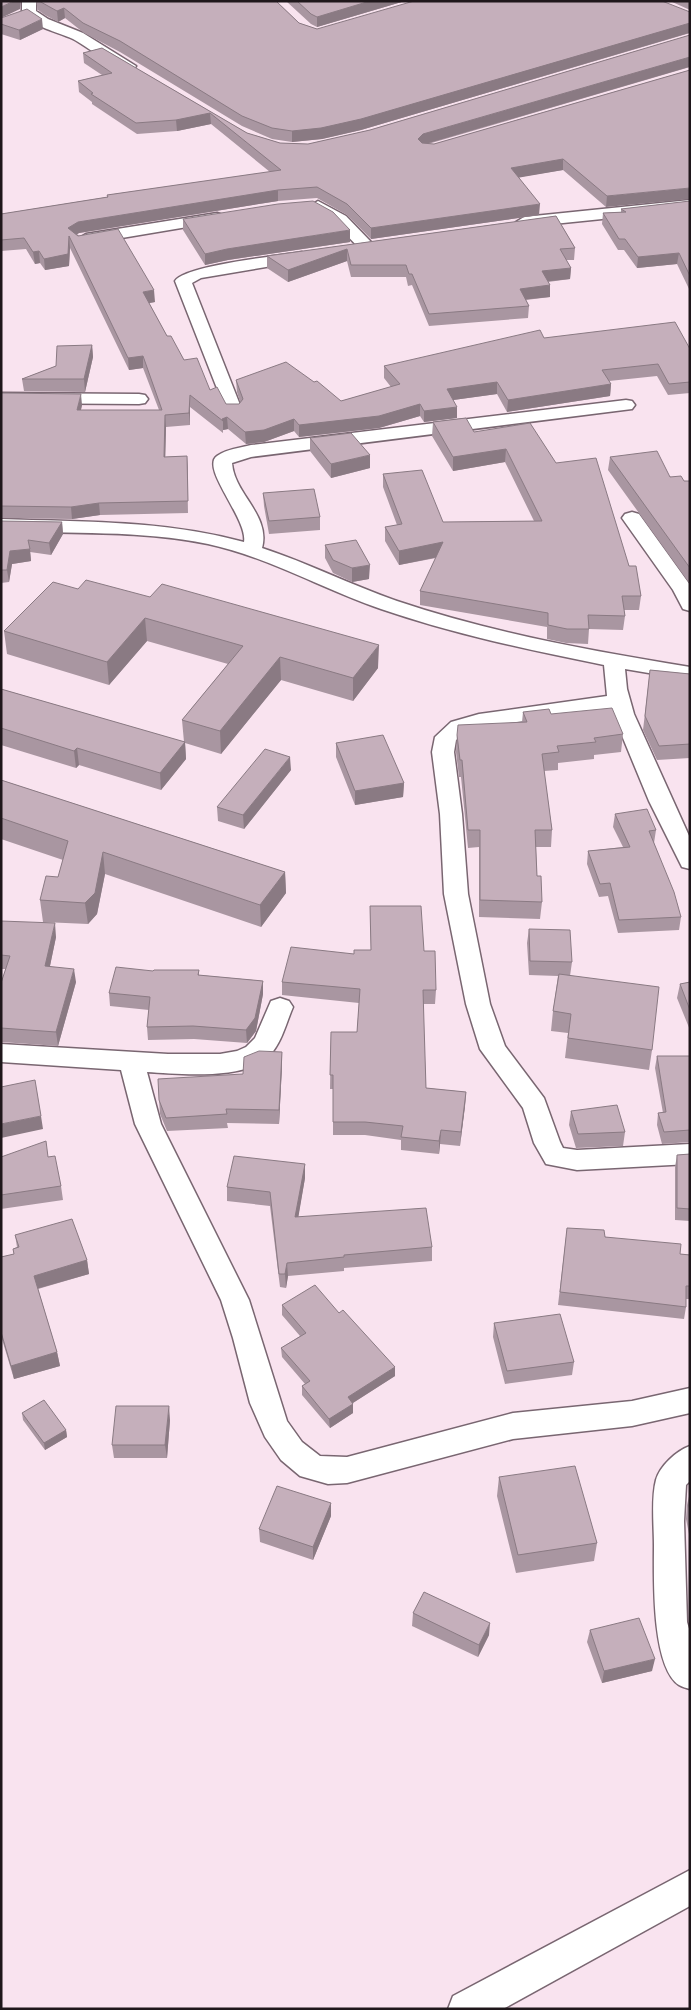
<svg xmlns="http://www.w3.org/2000/svg" width="691" height="2010" viewBox="0 0 691 2010" font-family="'Archivo Narrow',sans-serif">
  <style>
    .lines { fill: none; stroke-linecap: round; stroke-linejoin: round }
    .minor-casing { stroke: #796671; stroke-width: 3 }
    .minor { fill: #fff; fill-rule: evenodd }
    .wall { fill: #a996a1 }
    .shaded-wall { fill: #8a7a83 }
    .building { fill: #c5afbb; stroke: #8a7a83 }
  </style>
  <rect width="100%" height="100%" fill="#f9e3ef"/>
  <g class="lines">
    <g class="minor-casing">
      <path id="minor" d="M22,1H36V11L48,19L83,33L136,66L134,69C119,73 87,46 73,39C56,31 34,28 22,12Z
        M690,200V210L524,227L516,222L524,217Z
        M318,201L346,216L372,243L374,246L372,249H360L334,222L312,209L310,206Z
        M217,213L223,215L225,218L223,221L86,244L78,239L86,234Z
        M302,252L310,257L308,260L201,278L192,283L242,410L239,414H227L175,281C186,265 279,256 302,252Z
        M1,393L139,394L145,395L148,399L145,403L139,404L1,403Z
        M626,400L632,401L635,405L632,409L251,457L232,463C234,494 271,515 262,548C308,563 351,585 397,601C492,633 591,651 690,667V680L625,669L627,689L634,714L690,838V869L682,867L649,801L611,709L481,727L467,732L456,740L454,752L462,814L468,894L490,1004L505,1046L544,1098L560,1142L563,1148L577,1150L690,1144V1164L577,1170L546,1164L534,1143L523,1108L480,1049L466,1004L444,894L440,814L432,752L435,737L451,722L479,714L607,696L604,665C529,650 454,634 381,609C323,589 268,557 208,544C140,530 70,534 1,531V519C83,522 164,520 244,542C248,519 200,468 217,456C226,449 240,448 251,445Z
        M632,512L639,514L690,585V611L683,609L673,590L622,518L625,514Z
        M280,998L289,1001L293,1007C286,1023 282,1042 270,1055C247,1081 178,1074 147,1072L161,1124L249,1300L287,1421L302,1442L320,1456L347,1457L513,1413L632,1401L690,1388V1413L632,1426L513,1439L347,1483L328,1484L300,1476L281,1460L265,1437L250,1403L233,1338L221,1300L135,1124L121,1070L1,1062V1044L168,1054H220L237,1051L246,1047L255,1038L271,1001Z
        M690,1446V1481L686,1485L684,1521L687,1622L690,1632V1689C687,1688 682,1687 679,1685C651,1666 654,1576 654,1545C654,1527 651,1498 656,1480C660,1466 676,1451 690,1446Z
        M690,1870V1906L503,2009H448L453,1996Z"/>
    </g>
    <use href="#minor" class="minor"/>
  </g>
  <path class="wall" d="M36,1H276L299,23L317,29L690,12V33L361,130L322,139L292,142L272,139L242,126L120,52L84,33L65,18L58,22L45,15L38,10Z
    M286,1H405L317,27L311,24Z
    M670,1H690V10Z
    M1,18L43,29L20,40L1,34Z
    M690,35V67L428,144H434L690,70L606,207L563,170L519,177L539,215L371,239L347,215L317,198L278,201L79,233L77,234L155,302L149,303L167,336L184,360L210,390L226,404H239L240,402L237,392L236,380L341,401L391,387L384,378V366L544,338L690,349V393L668,395L657,376L609,381L611,384L610,396L507,412L497,394L453,400L457,418L424,422L420,416L379,428L299,437L294,431L264,442L246,444L228,429L223,430V433L190,407V425L166,427L165,457L187,456L188,513L100,515L72,519L1,518V393L82,405L81,410H159L143,368L129,370L70,248L69,266L45,270L40,263L35,264L26,249L1,251V214L107,197V195L270,172L211,124L177,131L137,134L92,104V102L79,92L78,81L102,75L84,63L83,53L102,48L247,133L280,143L308,144L370,130Z
    M690,201V291L677,264L637,268L624,250H618L602,224L603,213L621,212V209Z
    M556,216L575,248L574,260H566L571,268L570,279L548,282L550,297L526,300L529,306L528,318L429,326L412,285L408,286L406,277H351L347,261L288,282L267,268V256Z
    M183,219L350,242L228,260L205,265L183,230Z
    M92,345L93,357L85,392L24,391L22,379L56,366Z
    M433,422L474,432L556,463L629,566L641,596L639,610H624L625,616L623,630L589,629L588,644L566,643L547,639V627L420,605V591L436,558L399,565L385,541V527L397,525L383,487V474L443,522L534,521L505,462L453,471L432,436Z
    M310,438L370,468L331,478L310,451Z
    M610,457L684,481H690V584L608,470Z
    M263,493L320,517V530L269,534L264,506Z
    M1,521L62,522L63,534L51,555L30,552L31,561L12,564L9,582L1,583Z
    M325,545L369,579L352,582L333,573L325,558Z
    M78,589L378,668L353,701L281,680L221,754L185,743L186,759L161,790L79,765L76,768L1,745V689L184,742L182,720L228,664L147,641L109,685L7,654L4,631Z
    M650,670L690,674V758L657,760L643,730Z
    M523,712L551,714L623,734L621,752L594,755V759L558,763V770L544,771L552,830L551,847H536L537,876L542,902L540,919L479,917V847L468,848L461,777H459L456,752L457,735L522,722Z
    M336,743L404,783L403,797L355,805L336,757Z
    M291,770L244,829L218,821L217,807Z
    M1,780L285,872L286,893L261,927L105,874L97,914L88,924L43,922L40,900L58,877L63,860L1,839Z
    M615,814L656,830L654,843L681,917L679,930L618,933L608,896L599,897L587,864L588,851L623,847L613,827Z
    M370,906L424,951L436,990L435,1004H423L426,1088L466,1092L465,1106L460,1146L440,1144L439,1154L401,1150V1140L365,1135H333V1089H330L331,1032H357L359,1003L282,995V982L354,954L371,950Z
    M1,921L56,937L50,966L76,982L58,1046L1,1042V983L6,969H1Z
    M529,929L572,962L570,976L652,1050L649,1070L565,1058L568,1033L551,1031L553,1011L558,976L529,975L527,943Z
    M199,970V975L263,981V994L256,1031L247,1043L194,1039L148,1040L147,1027L149,1010L110,1006L109,993L153,971Z
    M690,982V1030L677,998L680,984Z
    M282,1052V1066L279,1124L227,1123L228,1128L167,1131L160,1114L159,1100L243,1074Z
    M657,1056H690V1142L662,1144L657,1125L658,1113H663L655,1068Z
    M571,1111L625,1132L623,1146L576,1148L569,1125Z
    M690,1154V1221L675,1220V1167L677,1155Z
    M1,1157H48L61,1186L63,1200L1,1209Z
    M305,1164V1178L298,1217L432,1247V1261L344,1268V1271L288,1276L286,1288L280,1287L270,1206L227,1201V1187Z
    M567,1228L680,1254L690,1255V1299H686V1307L684,1319L558,1305Z
    M15,1235L87,1260L89,1274L38,1289L57,1352L60,1366L14,1379L1,1336V1257L14,1254L13,1249L17,1247Z
    M282,1305L395,1376L353,1403V1413L330,1428L302,1395V1386L305,1384L282,1357L281,1348L300,1336L282,1315Z
    M494,1323L574,1362L572,1375L505,1384L493,1337Z
    M22,1413L66,1430L67,1437L45,1450L23,1420Z
    M170,1420L167,1458H114L112,1445Z
    M499,1477L597,1543L594,1561L516,1573L497,1496Z
    M690,1492V1539L686,1519L687,1505Z
    M331,1503V1516L313,1560L260,1542L259,1529Z
    M413,1613L489,1635L478,1657L412,1626Z
    M590,1630L652,1671L602,1683L587,1642Z"/>
  <path class="shaded-wall" d="M14,1H21L20,9L1,18V7Z
    M370,1H405L317,27V17Z
    M64,8L65,18L58,22L57,11Z
    M42,19L43,29L20,40L19,30Z
    M690,23L689,33L361,130L322,139L292,142V131Z
    M690,57L689,67L422,145L418,139L423,134Z
    M210,113L211,124L177,131L176,120Z
    M563,159V170L511,179V168Z
    M690,188V199L606,207L607,196Z
    M278,190V201L79,233L70,239L68,228L78,222Z
    M540,204L539,215L371,239V228Z
    M350,230V242L228,260L205,265V254L227,249Z
    M69,236L70,248L69,266L45,270L44,259Z
    M347,249V261L288,282V270Z
    M39,251L40,263L35,264L33,252Z
    M679,253L677,264L637,268L638,257Z
    M571,268L570,279L541,282L542,271Z
    M550,285V297L520,300V289Z
    M154,290L155,302L144,304L143,292Z
    M92,345L93,357L85,392L84,379Z
    M143,356V368L129,370L128,358Z
    M497,382V394L446,401L447,389Z
    M611,384L610,396L507,412L508,400Z
    M81,394L82,405L78,422L77,410Z
    M190,395V425L189,413Z
    M420,404V416L379,428L299,437V425Z
    M457,407V418L424,422V411Z
    M165,415L166,427L165,469L164,457Z
    M227,417L228,429L223,430V421L222,419Z
    M294,419V431L264,442L246,444L245,432Z
    M506,449L505,462L453,471V457Z
    M370,455V468L331,478V464Z
    M187,456L188,468V513V501Z
    M99,503L100,515L72,519L71,507Z
    M62,522L63,534L51,555L49,543Z
    M443,542V556L399,565V551Z
    M30,549L31,561L12,564L9,582L7,570L10,551Z
    M370,565L369,579L352,582V568Z
    M145,618L147,641L109,685L107,662Z
    M379,645L378,668L353,701V678Z
    M280,657L281,680L221,754L220,731Z
    M185,742L186,759L161,790L160,773Z
    M77,748L79,765L76,768L74,751Z
    M290,757L291,770L244,829L243,815Z
    M404,783L403,797L355,805V791Z
    M103,852L105,874L97,914L88,924L85,903Z
    M285,872L286,893L261,927L260,905Z
    M55,923L56,937L47,980L45,966Z
    M74,969L76,982L58,1046L56,1032Z
    M263,981V994L256,1031L247,1043L246,1030Z
    M282,1052V1066L279,1124V1110Z
    M466,1092L465,1106L460,1146L461,1132Z
    M41,1116L43,1129L1,1138V1124Z
    M441,1130L440,1144L439,1154V1141Z
    M305,1164V1178L296,1231L295,1217Z
    M87,1260L89,1274L36,1289L34,1276Z
    M287,1263L288,1276L286,1288L285,1274Z
    M57,1352L60,1366L14,1379L11,1366Z
    M395,1367V1376L348,1406V1397Z
    M353,1404V1413L330,1428L329,1419Z
    M169,1406L170,1420L167,1458L165,1445Z
    M66,1430L67,1437L45,1450L44,1443Z
    M331,1503V1516L313,1560V1547Z
    M490,1623L489,1635L478,1657L479,1645Z
    M655,1659L652,1671L602,1683L604,1671Z"/>
  <path class="building" d="M1,1H14L1,7Z
    M39,1H276L299,23L317,29L414,1H662L690,12V23L361,119L321,128L292,131L272,128L242,116L120,41L83,23L64,8L57,11Z
    M297,1H370L317,17L311,14Z
    M27,9L42,19L19,30L1,24V18Z
    M690,35V57L423,134L418,139L422,143L434,144L690,70V188L607,196L563,159L511,168L540,204L371,228L347,204L317,187L278,190L78,222L68,228L78,236L118,229L154,290L143,292L167,336H171L184,360L197,358L210,390L217,387L226,404H239L243,399L236,380L286,362L314,382L317,381L341,401L400,384L384,366L540,330L544,338L675,322L690,349V382L669,384L658,364L602,370L611,384L508,400L497,382L447,389L457,407L424,411L420,404L379,416L299,425L294,419L264,430L245,432L227,417L222,419L223,421L190,395L189,413L165,415L164,457L187,456L188,501L99,503L71,507L1,506V393L81,394L77,410H162L143,356L128,358L69,236L68,254L44,259L39,251L33,252L24,238L1,240V214L108,197L107,195L281,170L210,113L176,120L136,123L91,94L93,93L78,81L112,73L83,53L102,48L247,133L280,143L308,144L370,130Z
    M313,201L333,212L350,230L227,249L205,254L183,219L278,204Z
    M690,201V276L679,253L638,257L625,239H619L603,213L626,212L621,209Z
    M556,216L575,248L560,249L571,268L542,271L550,285L520,289L529,306L429,314L412,274H409L406,265H351L347,249L288,270L267,256Z
    M92,345L84,379H22L56,366L57,346Z
    M466,418L474,432L530,423L556,463L596,458L629,566H636L641,596H622L625,616L588,615L589,629H567L548,625V613L420,591L443,542L399,551L385,527L402,524L383,474L422,470L443,522L542,521L506,449L453,457L433,422Z
    M351,433L370,455L331,464L310,438Z
    M657,451L670,477L681,476L684,481H690V568L610,457Z
    M314,489L320,517L269,521L263,493Z
    M1,521L62,522L49,543L28,540L30,549L10,551L7,570H1Z
    M356,540L370,565L352,568L333,560L325,545Z
    M86,580L150,597L162,584L379,645L353,678L280,657L220,731L182,720L243,646L145,618L107,662L4,631L53,582L78,589Z
    M650,670L690,674V744L659,746L645,716Z
    M1,689L185,742L160,773L77,748L74,751L1,728Z
    M612,708L623,734L594,738L596,742L557,746L559,752L542,754L552,830H535L537,876H541L542,902L480,900V830H468L462,760H460L457,735L458,725L527,722L523,712L549,709L551,714Z
    M383,735L404,783L355,791L336,743Z
    M265,749L290,757L243,815L217,807Z
    M1,780L285,872L260,905L103,852L95,893L85,903L40,900L46,876L58,877L68,841L1,818Z
    M647,809L656,830L649,831L674,892L681,917L619,920L610,883L600,884L588,851L630,847L615,814Z
    M370,906H421L424,951H435L436,990H423L426,1088L466,1092L461,1132L441,1130L439,1141L401,1137L403,1126L365,1122H333V1075H330L331,1032H357L360,989L282,982L291,947L354,954V950H371Z
    M1,921L55,923L45,966L74,969L56,1032L1,1028V983L10,956L1,955Z
    M529,929L570,930L572,962L530,961Z
    M116,967L153,971L154,970H199L198,975L263,981L255,1018L246,1030L193,1026L147,1027L150,997L109,993Z
    M559,974L659,987L652,1050L568,1038L571,1014L553,1011Z
    M690,982V1010L680,984Z
    M259,1051L282,1052L279,1110L226,1109L227,1114L166,1118L159,1100L158,1079L243,1074L244,1057Z
    M657,1056H690V1130L664,1132L658,1113L666,1112Z
    M35,1080L41,1116L1,1124V1087Z
    M617,1105L625,1132L578,1134L571,1111Z
    M46,1141L48,1157L55,1156L61,1186L1,1195V1157Z
    M690,1154V1209L677,1208V1155Z
    M234,1156L305,1164L295,1217L426,1208L432,1247L344,1255V1257L287,1263L285,1274H279L270,1192L227,1187Z
    M72,1219L87,1260L34,1276L57,1352L11,1366L1,1332V1257L14,1254L13,1249L19,1247L15,1235Z
    M567,1228L604,1230L605,1237L681,1244L680,1254L690,1255V1286H686V1307L560,1292Z
    M315,1285L339,1313L343,1310L395,1367L348,1397L353,1404L329,1419L302,1386L310,1381L281,1348L306,1333L282,1305Z
    M560,1314L574,1362L507,1371L494,1323Z
    M44,1400L66,1430L44,1443L22,1413Z
    M116,1406H169L165,1445H112Z
    M575,1466L597,1543L518,1555L499,1477Z
    M277,1486L331,1503L313,1547L259,1529Z
    M690,1492V1510L689,1506Z
    M424,1592L490,1623L479,1645L413,1613Z
    M639,1618L655,1659L604,1671L590,1630Z"/>
  <rect width="691" height="2010" fill="none" stroke="#1f171b" stroke-width="5"/>
</svg>
